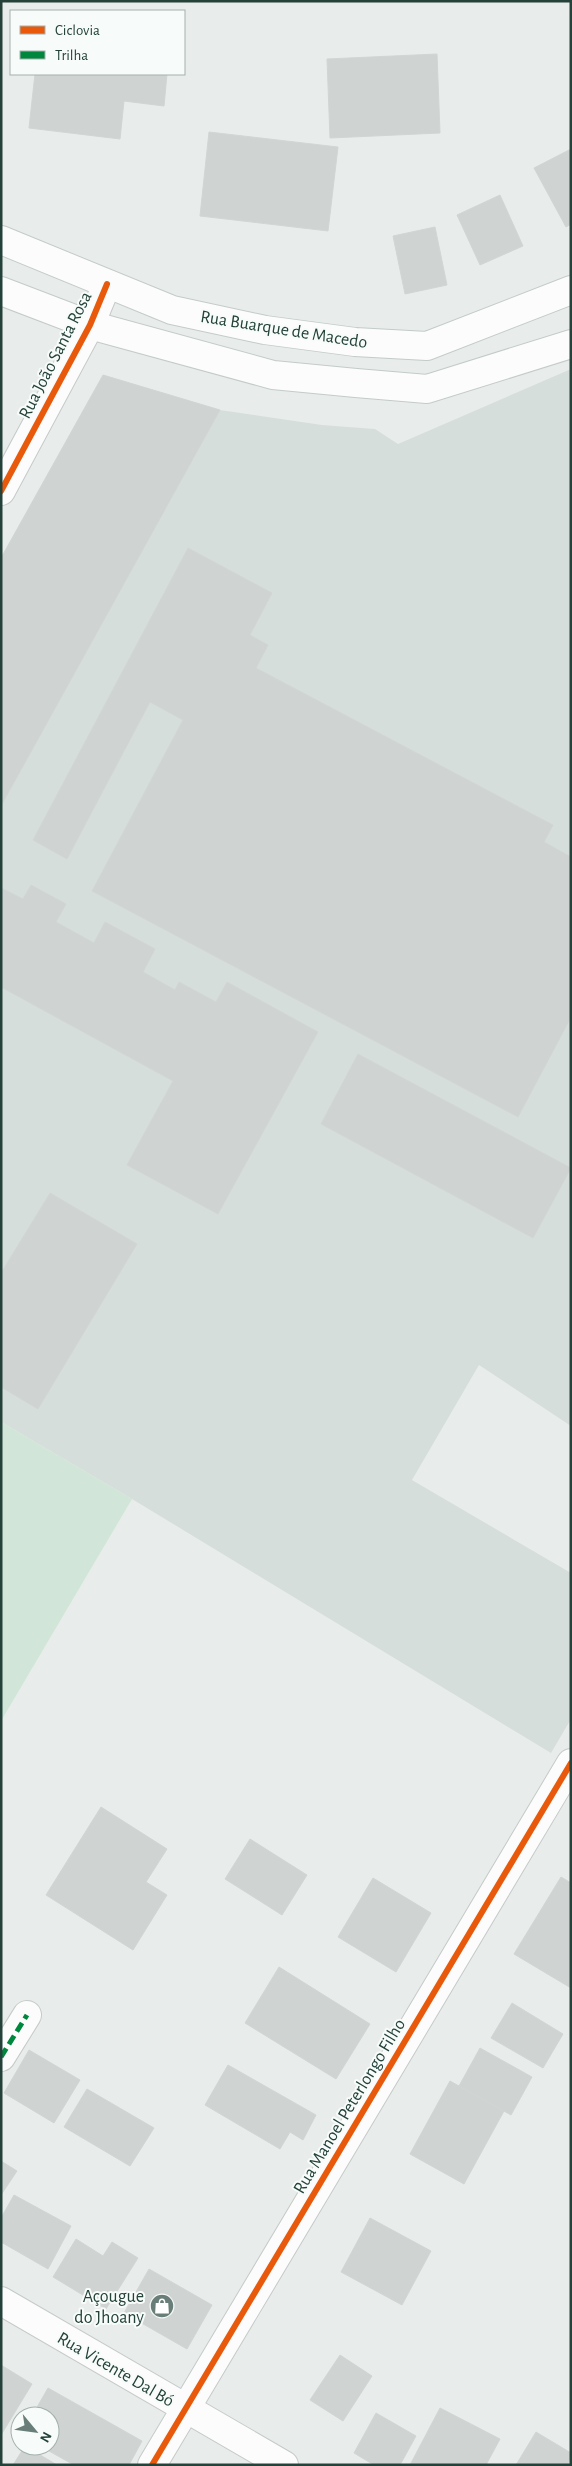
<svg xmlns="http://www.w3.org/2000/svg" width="572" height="2466" viewBox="0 0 572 2466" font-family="'Alegreya Sans',sans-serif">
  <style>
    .built { fill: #d6dedb }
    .green { fill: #d1e6d8 }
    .building { fill: #cfd4d2; stroke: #d1d6d4 }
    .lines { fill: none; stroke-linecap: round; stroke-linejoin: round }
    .minor-casing { stroke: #c5cac8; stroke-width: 30 }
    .tertiary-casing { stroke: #c5cac8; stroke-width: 30 }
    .secondary-casing { stroke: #c3cbc8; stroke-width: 30 }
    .minor { stroke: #fcfcfc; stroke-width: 28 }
    .tertiary { stroke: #fcfcfc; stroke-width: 28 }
    .secondary { stroke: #fcfcfc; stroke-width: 28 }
    .quiet { stroke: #00873e; stroke-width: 5; stroke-dasharray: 10 5; stroke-linecap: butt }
    .cycleway-casing { stroke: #f7fbf9; stroke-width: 9 }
    .cycleway { stroke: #e8590c; stroke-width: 6 }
    .labels { text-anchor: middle; stroke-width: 4; stroke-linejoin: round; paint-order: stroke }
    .street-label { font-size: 18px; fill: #24423a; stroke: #f7fbf9 }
    .poi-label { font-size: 18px; fill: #24423a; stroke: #f7fbf9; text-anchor: end }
  </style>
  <rect width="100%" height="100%" fill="#e8edeb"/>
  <path class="built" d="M571,369V1426L479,1365L412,1480L571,1573V1719L551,1753L132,1499L1,1422V558L103,375L220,410L322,425L375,429L398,444Z"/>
  <path class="green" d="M1,1422L132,1499L1,1721Z"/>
  <path class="building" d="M437,54L440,133L330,138L327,59Z
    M35,74H167L164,106L124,101L120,139L29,128Z
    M209,132L338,147L328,231L200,216Z
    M571,149V224L566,227L534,168Z
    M500,195L523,246L480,265L457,215Z
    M435,227L447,285L405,294L393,236Z
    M103,375L220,410L1,806V558Z
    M188,548L272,593L250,635L268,645L256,668L553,825L544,842L571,857V1017L518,1117L92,891L183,720L150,702L67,859L33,840Z
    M31,885L66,904L56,922L94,943L105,922L155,949L143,972L175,990L179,982L216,1002L227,982L318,1032L218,1214L127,1165L173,1081L1,987V888L23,899Z
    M358,1054L571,1168L533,1238L321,1124Z
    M50,1193L137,1244L38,1409L1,1387V1273Z
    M101,1807L167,1849L146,1882L167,1895L133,1950L46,1895Z
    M250,1839L307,1875L282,1915L225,1879Z
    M561,1877L571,1883V1988L514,1954Z
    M373,1878L431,1913L396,1972L338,1937Z
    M279,1967L370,2024L336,2079L245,2023Z
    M512,2003L563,2034L543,2068L491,2038Z
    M480,2048L532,2077L511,2115L459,2086Z
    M29,2050L80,2080L54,2123L4,2093Z
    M228,2065L316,2115L303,2140L290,2132L280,2149L205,2105Z
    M450,2081L504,2111L464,2184L410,2154Z
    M87,2089L154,2128L130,2166L64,2127Z
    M1,2161L17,2171L1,2195Z
    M14,2195L71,2226L48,2269L1,2242V2218Z
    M370,2218L431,2251L402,2305L341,2272Z
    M76,2239L103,2256L112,2242L138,2258L106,2309L53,2277Z
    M149,2269L212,2305L187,2349L124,2313Z
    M340,2355L372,2376L343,2421L310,2400Z
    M1,2365L32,2384L1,2435Z
    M48,2388L142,2441L129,2465H74L40,2446H50V2416H32Z
    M440,2408L500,2439L486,2465H410Z
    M376,2413L416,2436L400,2465H374L354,2453Z
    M536,2432L571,2453L568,2465H516Z
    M25,2446L57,2465H13Z"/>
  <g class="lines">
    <g class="minor-casing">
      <path id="minor" d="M1,491L90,325L107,284
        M1,2057L27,2015"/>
    </g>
    <g class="tertiary-casing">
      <path id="tertiary" d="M1,2301L284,2465
        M152,2465L571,1763"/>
    </g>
    <g class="secondary-casing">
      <path id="secondary" d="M1,240L172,310L265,330L355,342L427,346L571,290
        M1,291L90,325L273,375L356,383L427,389L571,344"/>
    </g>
    <use href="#minor" class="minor"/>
    <use href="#tertiary" class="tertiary"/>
    <use href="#secondary" class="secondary"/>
    <path class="quiet" d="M1,2057L27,2015"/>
    <g class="cycleway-casing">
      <path id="cycleway" d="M1,491L90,325L107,284
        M152,2465L571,1763"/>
    </g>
    <use href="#cycleway" class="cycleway"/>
  </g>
  <defs>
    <g id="shop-disc" transform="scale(1.25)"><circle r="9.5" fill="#697e78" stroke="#f7fbf9"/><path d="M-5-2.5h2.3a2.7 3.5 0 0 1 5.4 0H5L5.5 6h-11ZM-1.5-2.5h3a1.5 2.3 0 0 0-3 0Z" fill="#fff"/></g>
  </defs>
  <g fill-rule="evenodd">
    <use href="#shop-disc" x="162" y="2306"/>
  </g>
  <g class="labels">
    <g class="street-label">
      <text transform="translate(284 329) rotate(9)" y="6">Rua Buarque de Macedo</text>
      <text transform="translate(55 355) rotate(-63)" y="6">Rua João Santa Rosa</text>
      <text transform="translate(349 2106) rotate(-59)" y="6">Rua Manoel Peterlongo Filho</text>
      <text transform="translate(116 2369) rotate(30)" y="6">Rua Vicente Dal Bó</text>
    </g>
    <g class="poi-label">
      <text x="144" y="2302">Açougue<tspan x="144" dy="21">do Jhoany</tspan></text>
    </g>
  </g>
  <rect width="572" height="2466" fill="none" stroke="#24423a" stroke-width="5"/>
  <rect x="10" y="10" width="175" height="65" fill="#f7fbf9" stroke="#a3b1ad"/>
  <rect x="20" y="26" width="25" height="8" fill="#e8590c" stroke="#a3b1ad"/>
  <text x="55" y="35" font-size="15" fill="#24423a">Ciclovia</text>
  <rect x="20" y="51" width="25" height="8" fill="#00873e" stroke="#a3b1ad"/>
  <text x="55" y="60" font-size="15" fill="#24423a">Trilha</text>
  <g transform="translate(35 2431) rotate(119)"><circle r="24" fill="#f7fbf9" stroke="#a3b1ad"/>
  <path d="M0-4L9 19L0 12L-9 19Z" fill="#697e78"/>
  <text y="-8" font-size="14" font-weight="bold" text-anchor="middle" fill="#24423a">N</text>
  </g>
</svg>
